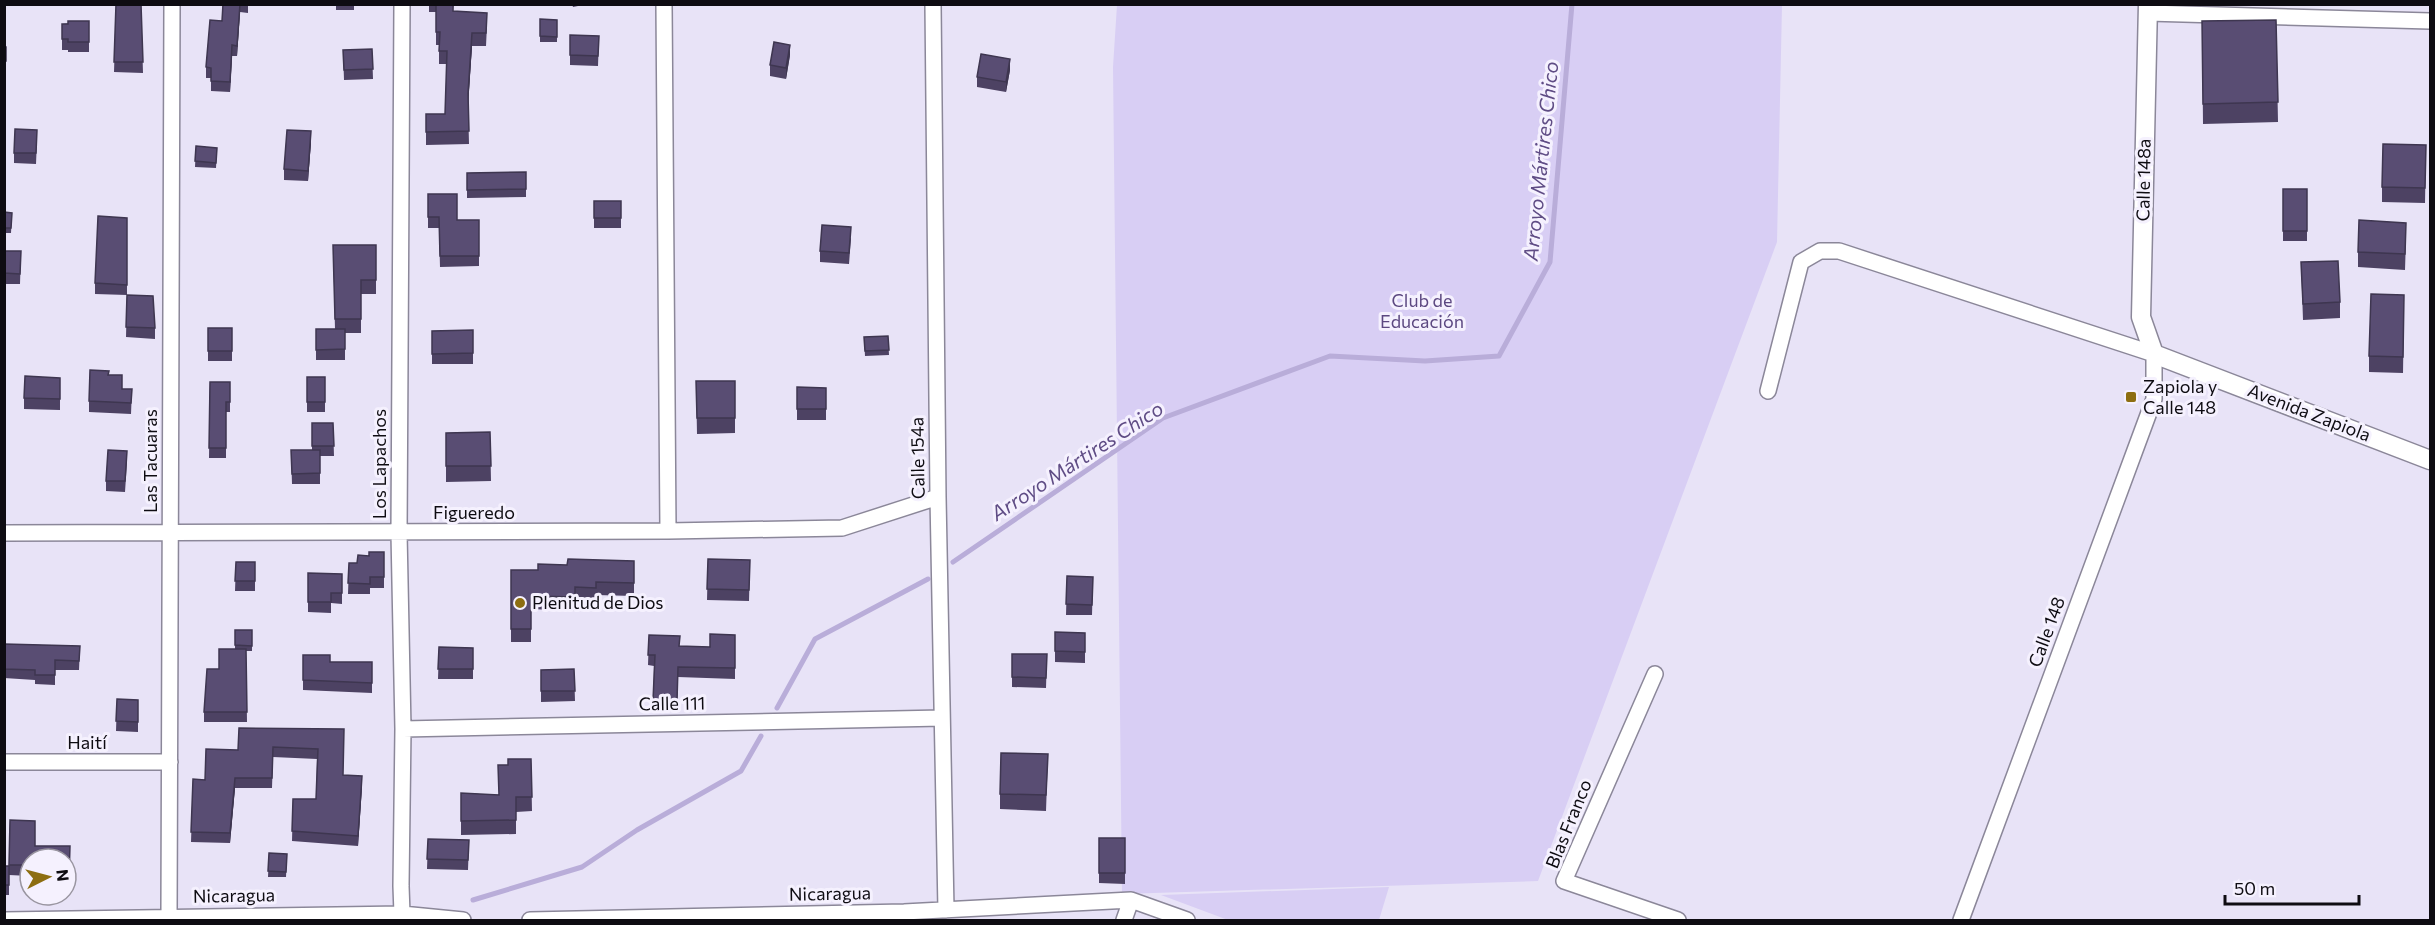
<svg xmlns="http://www.w3.org/2000/svg" width="2435" height="925" viewBox="0 0 2435 925" font-family="Commissioner,sans-serif">
  <style>
    .green { fill: #d8cef4 }
    .lines { fill: none; stroke-linecap: round; stroke-linejoin: round }
    .stream { stroke: #b9add9; stroke-width: 5 }
    .minor-casing { stroke: #8b8799; stroke-width: 18 }
    .tertiary-casing { stroke: #8b8799; stroke-width: 21 }
    .minor { stroke: #fff; stroke-width: 15 }
    .tertiary { stroke: #fff; stroke-width: 18 }
    .wall { fill: #4d4263 }
    .shaded-wall { fill: #3e3650 }
    .building { fill: #594d73; stroke: #3e3650; stroke-width: 1.5 }
    .poi-dot { fill: #8d6e11; stroke: #f5f1fe; stroke-width: 2 }
    .labels { text-anchor: middle; stroke-width: 6; stroke-linejoin: round; paint-order: stroke }
    .street-label { font-size: 18px; fill: #0e0c12; stroke: #f5f1fe }
    .park-label { font-size: 18px; fill: #5c4881; stroke: #f5f1fe }
    .poi-label { font-size: 18px; fill: #0e0c12; stroke: #f5f1fe; text-anchor: start }
    .water-label { font-size: 20px; font-style: italic; fill: #5f4c85; stroke: #f5f1fe }
  </style>
  <rect width="100%" height="100%" fill="#e8e3f7"/>
  <path class="green" d="M1117,5H1782L1777,242L1538,881L1122,894L1113,67Z
    M1389,887L1379,920H1228L1161,895Z"/>
  <g class="lines">
    <path class="stream" d="M953,562L1163,418L1330,356L1425,361L1499,356L1550,262L1572,4
      M777,708L815,639L928,579
      M473,900L582,867L637,830L741,771L761,736"/>
    <g class="minor-casing">
      <path id="minor" d="M402,4L399,533L403,729L401,886L402,914L407,920
        M664,4L668,531
        M933,4L938,497L946,910
        M2148,13L2430,21
        M1768,391L1801,262L1820,251H1839L2154,354V399L1961,920
        M4,533L668,531L842,528L938,497
        M1655,674L1564,881L1678,920
        M403,729L942,718
        M4,762H170
        M169,917L172,4
        M4,920L402,914L463,920
        M530,920L904,912L1131,900L1187,920
        M1124,920L1131,900"/>
    </g>
    <g class="tertiary-casing">
      <path id="tertiary" d="M2148,4L2141,317L2154,354L2430,460"/>
    </g>
    <use href="#minor" class="minor"/>
    <use href="#tertiary" class="tertiary"/>
  </g>
  <path class="wall" d="M116,4H150L141,5L143,73L114,72Z
    M223,4H248V13L240,12L237,56H232L230,92L211,91V78H206V67L222,21Z
    M336,4H354V10H336Z
    M429,4H454L453,11L487,25L486,46H472L468,104L469,144L426,145V114H445L447,64H439V45H436V12H429Z
    M572,4H588L573,7Z
    M540,19L557,20V42H540Z
    M2276,20L2278,122L2203,124L2202,21Z
    M89,21V52H68V50H62V24Z
    M570,35L599,36L598,66L570,65Z
    M4,47H6V71H4Z
    M372,49L373,79L344,80L343,50Z
    M790,55L786,79L770,76V65Z
    M1010,70L1006,92L977,87V77Z
    M37,140L36,164L14,163V153Z
    M311,142L308,181L284,180V169Z
    M2426,145L2425,203L2382,202V187Z
    M196,146L217,148L216,168L195,167Z
    M526,172V197L467,198V173Z
    M2283,189H2307V241H2283Z
    M428,194L457,220H479V266L440,267L439,228H428Z
    M594,201H621V228H594Z
    M4,212L12,213L11,233H4Z
    M127,218V295L95,294V283Z
    M851,238L849,264L820,262V251Z
    M2406,238L2405,270L2358,267V252Z
    M333,245H376V294H361V333H345V360H316V329H335Z
    M4,251H21L20,284H4Z
    M2301,262L2340,302V318L2303,320Z
    M127,295L155,328V339L126,337Z
    M2404,310L2403,373L2369,372V356Z
    M208,328H232V361H208Z
    M473,330V364H432V331Z
    M888,336L889,355L865,356L864,337Z
    M108,375L122,389H132L131,414L89,412V401Z
    M307,377H325V412H307Z
    M60,378V410L24,409V398Z
    M696,381H735V433L697,434Z
    M210,382H230V412H226V458H209Z
    M797,387L826,388V420H797Z
    M312,423H333L334,456H320V484H292L291,450H312Z
    M490,432L491,481L446,482V433Z
    M127,462L125,492L106,491V481Z
    M384,552V588H370V594H348L349,563H357L369,556Z
    M708,559L750,560L749,601L707,600Z
    M634,561V596L596,595V601L575,600V611L531,609V642H511V570H538L567,565Z
    M236,562H255V591H235Z
    M308,573L342,574V604L331,603V613L308,612Z
    M1067,576L1093,577L1092,615H1066Z
    M235,630H252V651H246L247,722H204V712L219,669L235,649Z
    M1055,632L1085,633V663L1055,662Z
    M649,635L680,646L710,647L735,635V679L678,677L677,712L653,711L654,666L648,665Z
    M4,644L80,646L79,670H55V685L35,684V680L4,678Z
    M439,647L473,648V679H438Z
    M1012,654H1047L1046,688L1012,687Z
    M303,655L330,662H372V693L303,690Z
    M574,669L575,701L541,702V670Z
    M117,699L138,700V732L116,731Z
    M314,728L343,775L362,786L358,846L292,841L293,799H316L317,759L273,757L272,788H235L230,843L191,842L193,779L205,780L238,750Z
    M1048,754L1046,811L1000,809V794Z
    M531,759L532,811L516,812V834L461,835V793L499,795L508,765Z
    M10,820L35,846H70L69,889H66V859H30V876L9,875V895H4V866H9Z
    M1099,838H1125V884L1099,883Z
    M428,839L469,840L468,870L427,869Z
    M269,853L287,854L286,877H268Z"/>
  <path class="shaded-wall" d="M240,4V12L237,56V46Z
    M472,33V46L468,107V94Z
    M232,45V56L230,92V82Z
    M790,45V55L786,79V68Z
    M1010,59V70L1006,92V82Z
    M311,131V142L308,181V171Z
    M362,776V786L358,846V836Z
    M235,778V788L230,843V833Z"/>
  <path class="building" d="M116,4H141L143,62H114Z
    M223,4H240L237,46L232,45L230,82L211,81V68L206,67L210,20L222,21Z
    M436,4H453V11L487,13L486,33H472L468,94L469,131L426,132V114H445L447,51H439L440,32H436Z
    M540,19L557,20V37L540,36Z
    M2276,20L2278,102L2203,104L2202,21Z
    M68,21H89V42H68V39H62V24H68Z
    M570,35L599,36L598,56L570,55Z
    M774,42L790,45L786,68L770,65Z
    M4,47H6V61H4Z
    M372,49L373,69L344,70L343,50Z
    M981,54L1010,59L1006,82L977,77Z
    M15,129L37,130L36,153H14Z
    M287,130L311,131L308,171L284,169Z
    M2383,144L2426,145L2425,188L2382,187Z
    M196,146L217,148L216,163L195,161Z
    M526,172V189L467,190V173Z
    M2283,189H2307V231H2283Z
    M428,194H457V220H479V256H440L439,217H428Z
    M594,201H621V218H594Z
    M4,212L12,213L11,228H4Z
    M98,216L127,218V285L95,283Z
    M2359,220L2406,223L2405,254L2358,252Z
    M822,225L851,227L849,253L820,251Z
    M333,245H376V280H361V319H335Z
    M4,251H21L20,274L4,273Z
    M2338,261L2340,302L2303,304L2301,262Z
    M2371,294L2404,295L2403,357L2369,356Z
    M127,295L153,296L155,328L126,327Z
    M208,328H232V351H208Z
    M316,329H345V349L316,350Z
    M473,330V353L432,354V331Z
    M888,336L889,350L865,351L864,337Z
    M90,370L109,371L108,375H122V389H132L131,403L89,401Z
    M25,376L60,378V399L24,398Z
    M307,377H325V402H307Z
    M696,381H735V418H697Z
    M210,382H230V402H226V448H209Z
    M797,387L826,388V409H797Z
    M312,423H333L334,446H312Z
    M490,432L491,466H446V433Z
    M108,450L127,451L125,481H106Z
    M291,450H320V473L292,474Z
    M369,552H384V577H370V584L348,583L349,563H357L358,555L369,556Z
    M568,559L634,561V583L596,582V588L575,587V597L531,596V629H511V570H538V564L567,565Z
    M708,559L750,560L749,590L707,589Z
    M236,562H255V581H235Z
    M308,573L342,574V593H331V602H308Z
    M1067,576L1093,577L1092,605L1066,604Z
    M235,630H252V646L235,645Z
    M1055,632L1085,633V652L1055,651Z
    M710,634L735,635V668L678,667L677,701H653L655,655H648L649,635L680,636L679,646L710,647Z
    M4,644L80,646L79,661L55,660V675H35V670L4,669Z
    M439,647L473,648V669H438Z
    M219,649H246L247,712H204L207,669H219Z
    M1012,654H1047L1046,678L1012,677Z
    M303,655H330V662H372V683L303,680Z
    M574,669L575,691H541V670Z
    M117,699L138,700V722L116,721Z
    M239,728L344,729L343,775L362,776L358,836L292,831L293,799H316L318,749L273,747L272,778H235L230,833L191,832L193,779L205,780L206,749L238,750Z
    M1001,753L1048,754L1046,795L1000,794Z
    M508,759H531L532,797H516V820L461,821V793L499,795L498,765H508Z
    M10,820L35,821V846H70L69,879H66V859H30V865H9Z
    M1099,838H1125V873H1099Z
    M428,839L469,840L468,860L427,859Z
    M269,853L287,854L286,872L268,871Z
    M4,866H9V885H4Z"/>
  <g class="poi-dot">
    <rect x="2125" y="391" width="12" height="12" rx="3"/>
    <circle cx="520" cy="603" r="6"/>
  </g>
  <g class="labels">
    <g class="street-label">
      <text transform="translate(2144 180) rotate(-89)" y="6">Calle 148a</text>
      <text transform="translate(2309 413) rotate(21)" y="6">Avenida Zapiola</text>
      <text transform="translate(918 458) rotate(-91)" y="6">Calle 154a</text>
      <text transform="translate(151 461) rotate(-90)" y="6">Las Tacuaras</text>
      <text transform="translate(380 464) rotate(-90)" y="6">Los Lapachos</text>
      <text x="474" y="519">Figueredo</text>
      <text transform="translate(2047 632) rotate(-70)" y="6">Calle 148</text>
      <text transform="translate(672 704) rotate(-1)" y="6">Calle 111</text>
      <text x="87" y="749">Haití</text>
      <text transform="translate(1569 824) rotate(-68)" y="6">Blas Franco</text>
      <text transform="translate(830 894) rotate(-1)" y="6">Nicaragua</text>
      <text transform="translate(234 896) rotate(-1)" y="6">Nicaragua</text>
    </g>
    <g class="park-label">
      <text x="1422" y="307">Club de<tspan x="1422" dy="21">Educación</tspan></text>
    </g>
    <g class="poi-label">
      <text x="2143" y="393">Zapiola y<tspan x="2143" dy="21">Calle 148</tspan></text>
      <text x="532" y="609">Plenitud de Dios</text>
    </g>
    <g class="water-label">
      <text transform="translate(1541 161) rotate(-84)" y="7">Arroyo Mártires Chico</text>
      <text transform="translate(1077 461) rotate(-33)" y="7">Arroyo Mártires Chico</text>
    </g>
  </g>
  <rect width="2435" height="925" fill="none" stroke="#0e0c12" stroke-width="12"/>
  <g transform="translate(48 877) rotate(84)"><circle r="28" fill="#f5f1fe" stroke="#9995a0" stroke-width="1.5"/>
  <path d="M0-4.5L10 22L0 15L-10 22Z" fill="#8d6e11"/>
  <text y="-9" font-size="16" font-weight="bold" text-anchor="middle" fill="#0e0c12">N</text>
  </g>
  <path d="M2225 895v9h134v-9" fill="none" stroke="#0e0c12" stroke-width="3"/>
  <text x="2234" y="895" font-size="18" fill="#0e0c12" stroke="#f5f1fe" stroke-width="4.5" paint-order="stroke">50 m</text>
</svg>
